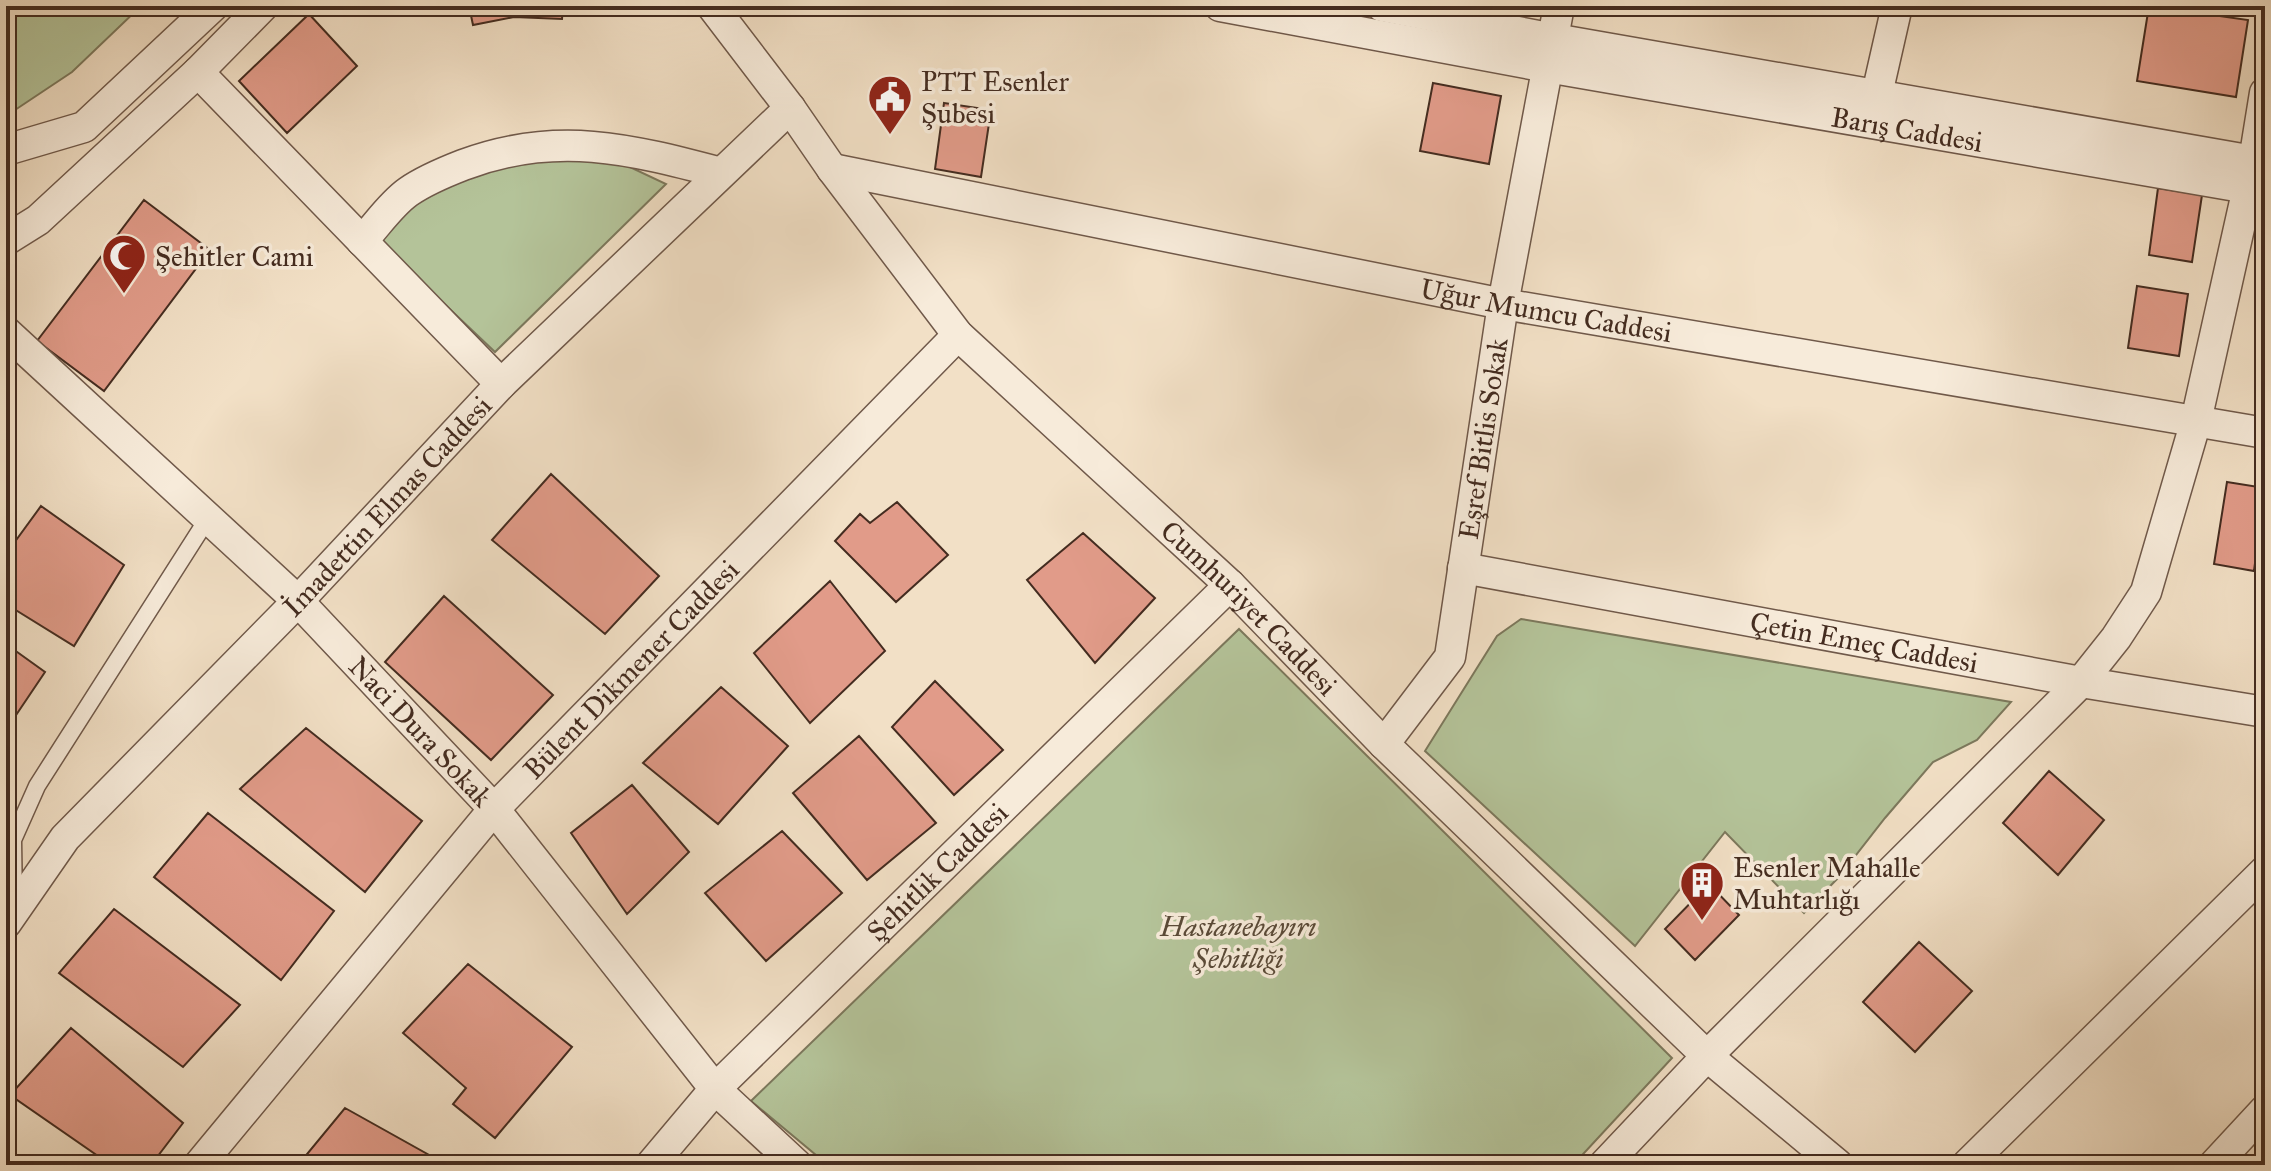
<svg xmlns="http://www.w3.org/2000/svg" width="2271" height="1171" viewBox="0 0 2271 1171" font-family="'IM FELL Great Primer',serif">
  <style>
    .green { fill: #b4c399; stroke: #7c785c; stroke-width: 2 }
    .building { fill: #e19b89; stroke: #442c20; stroke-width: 2 }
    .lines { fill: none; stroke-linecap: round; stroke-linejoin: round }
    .service-casing { stroke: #70594a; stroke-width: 19 }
    .minor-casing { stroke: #70594a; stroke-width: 33 }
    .service { stroke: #f7ebda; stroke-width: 16 }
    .minor { stroke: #f7ebda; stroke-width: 30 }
    .labels { text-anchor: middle; stroke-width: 7; stroke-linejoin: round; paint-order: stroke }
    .poi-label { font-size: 28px; fill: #442c20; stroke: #f7ebda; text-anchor: start }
    .street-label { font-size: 28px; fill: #442c20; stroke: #f7ebda }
    .park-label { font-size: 28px; font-style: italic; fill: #5a4a38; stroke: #f7ebda }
  </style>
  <rect width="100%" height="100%" fill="#f2e0c6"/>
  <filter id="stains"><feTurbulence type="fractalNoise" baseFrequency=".0025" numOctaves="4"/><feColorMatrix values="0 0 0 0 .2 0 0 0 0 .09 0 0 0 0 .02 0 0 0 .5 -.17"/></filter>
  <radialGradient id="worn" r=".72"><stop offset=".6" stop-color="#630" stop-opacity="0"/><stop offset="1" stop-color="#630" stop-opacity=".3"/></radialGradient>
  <path class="green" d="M6,6H141L72,72L6,116Z
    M550,153L613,159L666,184L495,352L379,242L419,199L482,173Z
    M1521,619L2011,702L1977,740L1933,762L1885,818L1838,878L1804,913L1725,832L1635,946L1425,751L1497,636Z
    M1239,629L1672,1058L1573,1165H828L751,1101Z"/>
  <path class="building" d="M469,6H563L562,19L514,17L473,25Z
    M2149,6L2248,20L2236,97L2137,81Z
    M309,14L357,66L287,133L239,81Z
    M1433,83L1501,96L1489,164L1420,151Z
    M944,103L991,110L981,177L935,169Z
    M2158,188L2202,195L2192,262L2149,255Z
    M144,200L210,250L104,391L37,341Z
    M2137,286L2188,294L2179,356L2128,348Z
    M551,474L659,576L605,634L492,540Z
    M2227,482L2265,488L2254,571L2214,564Z
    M897,502L948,555L896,602L835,541L860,514L870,523Z
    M41,506L124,565L74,646L6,604V554Z
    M1083,533L1155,598L1095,663L1027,580Z
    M830,581L885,651L810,723L754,653Z
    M444,596L553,695L491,760L385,662Z
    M6,644L45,672L6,730Z
    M935,681L1003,750L954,795L892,727Z
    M721,687L788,746L718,824L643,763Z
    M306,728L422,821L365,892L240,789Z
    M859,736L936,823L867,880L793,793Z
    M2049,771L2104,820L2058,875L2003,823Z
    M632,785L689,852L627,914L571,833Z
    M208,813L334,911L281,980L154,877Z
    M782,831L842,893L766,961L705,893Z
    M1709,884L1739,915L1695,960L1665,929Z
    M114,909L240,1005L183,1067L59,973Z
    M1919,942L1972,991L1915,1052L1863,1002Z
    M468,964L572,1047L495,1138L453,1104L466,1088L403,1033Z
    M71,1028L183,1123L151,1165H111L10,1095Z
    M345,1108L447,1165H298Z"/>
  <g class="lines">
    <g class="service-casing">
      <path id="service" d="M14,906L13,840L37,786L208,518"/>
    </g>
    <g class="minor-casing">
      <g id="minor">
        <path id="s1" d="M712,6L790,108L832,169L958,335L1230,585L1384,744L1707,1056L1838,1165"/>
        <path id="s2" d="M1220,6L1547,67L2265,191"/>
        <path d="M1382,6L1554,39L2265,163"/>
        <path d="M198,72L501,384"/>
        <path d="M1877,94L1897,6"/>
        <path d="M6,150L84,127L213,6"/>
        <path id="s3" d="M832,169L1503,304L2265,433"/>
        <path d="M6,240L38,220L198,72L263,6"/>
        <path d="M362,241C377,225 391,204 408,192C425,180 445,172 463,165C556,130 630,149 721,173"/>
        <path id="s4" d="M6,332L298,601L494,809L715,1089L797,1165"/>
        <path id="s5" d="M1463,568L2081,682L2265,712"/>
        <path id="s6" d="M1384,744L1450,657L1503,304L1559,6"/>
        <path id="s7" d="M6,923L65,838L298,601L501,384L790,108"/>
        <path id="s8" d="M199,1165L494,809L958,335"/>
        <path id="s9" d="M651,1165L715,1089L1230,585"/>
        <path d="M1604,1165L1707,1056L2081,682L2116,638L2146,592L2196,421L2254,161L2265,93"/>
        <path d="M1967,1165L2265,871"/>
        <path d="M2214,1165L2265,1110"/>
      </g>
    </g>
    <use href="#service" class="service"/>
    <use href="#minor" class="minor"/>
  </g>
  <defs>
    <g id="civic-pin" transform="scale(2.3)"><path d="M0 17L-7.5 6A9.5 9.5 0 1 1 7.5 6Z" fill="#8f2418" stroke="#f7ebda"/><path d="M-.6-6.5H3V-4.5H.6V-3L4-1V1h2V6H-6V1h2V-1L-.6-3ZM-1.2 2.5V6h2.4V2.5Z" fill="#fff"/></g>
    <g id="mosque-pin" transform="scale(2.3)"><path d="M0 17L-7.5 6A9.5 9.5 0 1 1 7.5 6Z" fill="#8f2418" stroke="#f7ebda"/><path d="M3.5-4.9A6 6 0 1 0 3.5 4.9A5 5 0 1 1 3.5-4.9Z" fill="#fff"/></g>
    <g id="building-pin" transform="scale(2.3)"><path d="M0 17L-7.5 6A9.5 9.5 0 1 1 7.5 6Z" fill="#8f2418" stroke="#f7ebda"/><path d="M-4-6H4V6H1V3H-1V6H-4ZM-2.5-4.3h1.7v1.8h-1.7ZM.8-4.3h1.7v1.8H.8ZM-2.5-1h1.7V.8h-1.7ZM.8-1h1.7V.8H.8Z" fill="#fff"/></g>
  </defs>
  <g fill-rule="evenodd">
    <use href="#civic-pin" x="890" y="97"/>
    <use href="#mosque-pin" x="124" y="256"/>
    <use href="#building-pin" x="1702" y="883"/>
  </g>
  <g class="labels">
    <g class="poi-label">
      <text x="921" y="91">PTT Esenler<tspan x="921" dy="32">Şubesi</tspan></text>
      <text x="155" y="266">Şehitler Cami</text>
      <text x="1733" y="877">Esenler Mahalle<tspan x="1733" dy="32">Muhtarlığı</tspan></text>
    </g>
    <g class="street-label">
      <text dy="10" stroke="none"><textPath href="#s2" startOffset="698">Barış Caddesi</textPath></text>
      <text dy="10" stroke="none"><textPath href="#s3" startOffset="728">Uğur Mumcu Caddesi</textPath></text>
      <text dy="10" stroke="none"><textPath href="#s6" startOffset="330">Eşref Bitlis Sokak</textPath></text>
      <text dy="10" stroke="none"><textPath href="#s7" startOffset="566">İmadettin Elmas Caddesi</textPath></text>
      <text dy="10" stroke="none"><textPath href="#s1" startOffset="810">Cumhuriyet Caddesi</textPath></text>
      <text dy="10" stroke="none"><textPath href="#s5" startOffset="408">Çetin Emeç Caddesi</textPath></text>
      <text dy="10" stroke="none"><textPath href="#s8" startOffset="658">Bülent Dikmener Caddesi</textPath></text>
      <text dy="10" stroke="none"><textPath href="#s4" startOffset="576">Naci Dura Sokak</textPath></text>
      <text dy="10" stroke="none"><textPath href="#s9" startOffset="410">Şehitlik Caddesi</textPath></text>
    </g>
    <g class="park-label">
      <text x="1238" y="936">Hastanebayırı<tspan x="1238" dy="32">Şehitliği</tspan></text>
    </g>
  </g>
  <rect width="2271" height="1171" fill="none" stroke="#f2e0c6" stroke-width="32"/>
  <rect x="8" y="8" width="2255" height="1155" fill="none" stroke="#442c20" stroke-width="4"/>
  <rect x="16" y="16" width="2239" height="1139" fill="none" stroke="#442c20" stroke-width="2"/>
  <rect width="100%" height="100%" filter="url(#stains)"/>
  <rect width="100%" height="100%" fill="url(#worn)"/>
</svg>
